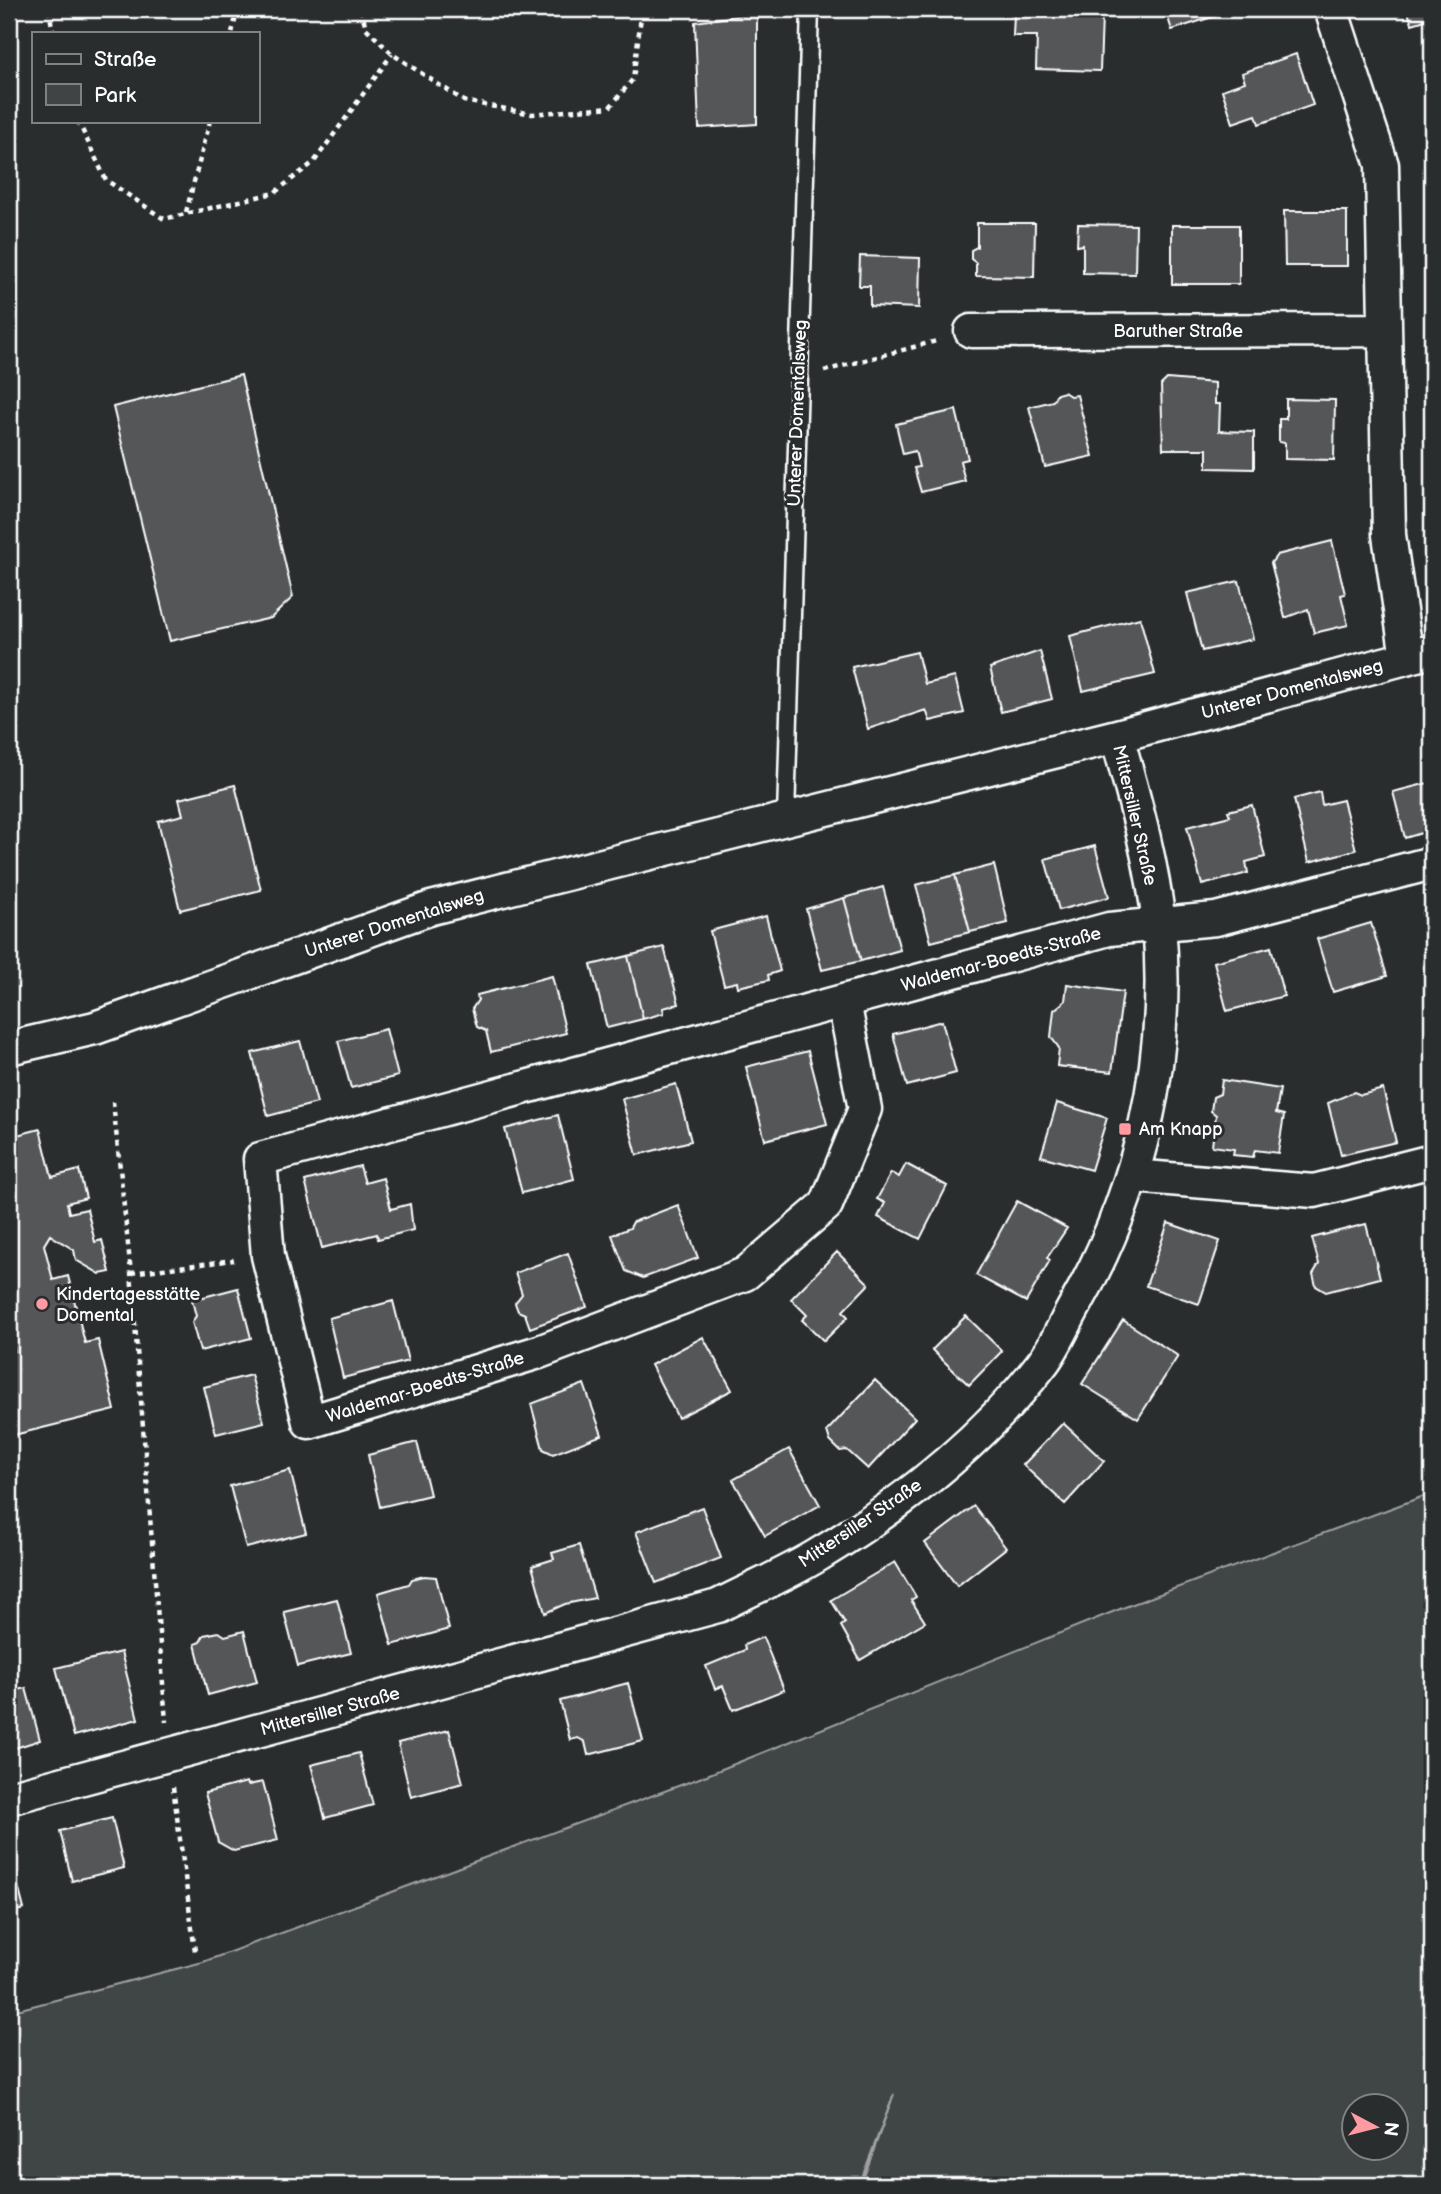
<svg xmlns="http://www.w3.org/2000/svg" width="1441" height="2194" viewBox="0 0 1441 2194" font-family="'Balsamiq Sans',sans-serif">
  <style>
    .green { fill: #414445; stroke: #a0a2a2; stroke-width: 2; fill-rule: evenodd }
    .building { fill: #555758; stroke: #fff; stroke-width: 2 }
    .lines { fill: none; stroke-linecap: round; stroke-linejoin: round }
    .lane-casing { stroke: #fff; stroke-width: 21 }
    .street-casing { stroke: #fff; stroke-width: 37 }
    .path { stroke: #fff; stroke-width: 4.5; stroke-dasharray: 5 5; stroke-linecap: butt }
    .lane { stroke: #2a2d2e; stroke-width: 16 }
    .street { stroke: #2a2d2e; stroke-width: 32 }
    .poi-dot { fill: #ff9aa2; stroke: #2a2d2e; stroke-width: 2.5 }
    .labels { text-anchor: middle; stroke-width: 6; stroke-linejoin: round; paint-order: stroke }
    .street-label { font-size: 18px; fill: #fff; stroke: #2a2d2e }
    .poi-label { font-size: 18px; fill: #fff; stroke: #2a2d2e; text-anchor: start }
  </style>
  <rect width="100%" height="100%" fill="#2a2d2e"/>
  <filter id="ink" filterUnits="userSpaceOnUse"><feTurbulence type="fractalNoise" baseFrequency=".0143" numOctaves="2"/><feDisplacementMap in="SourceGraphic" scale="14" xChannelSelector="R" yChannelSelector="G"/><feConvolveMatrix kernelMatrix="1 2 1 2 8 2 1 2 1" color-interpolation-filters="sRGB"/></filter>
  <g filter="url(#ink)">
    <path class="green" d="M1432,1493V2185H861L894,2094L859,2185H9V2012L203,1962L697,1779L1125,1607ZM1354,2106H1396V2148H1354Z"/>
    <path class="building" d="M1165,9H1237L1172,30Z
      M1407,9H1432V18L1412,24Z
      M757,13V124L699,128L695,22Z
      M1014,14L1102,16L1100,71L1036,69L1037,36H1013Z
      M1296,54L1313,105L1259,124L1256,115L1233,123L1222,90L1245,82L1242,73Z
      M1284,211H1347V266H1285Z
      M977,223H1035L1034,277L976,276V263L971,259V250L977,247Z
      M1078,224L1136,225L1135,274L1083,273V245L1077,246Z
      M1172,225H1239V284H1172Z
      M860,256L920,258L919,308L870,306V286H859Z
      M241,375L293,597L271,618L170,641L113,407Z
      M1167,379L1215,383V404H1220L1219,431L1254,432V469L1207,468V449H1163L1161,385Z
      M1064,392L1070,396L1077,395L1093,456L1045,467L1029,407L1053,401L1057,394Z
      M1286,399L1335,400L1334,460L1285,459V443L1279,442V419H1286Z
      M956,410L968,459L960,461L965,481L921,492L914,468L919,467L915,451L903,454L896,424Z
      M1332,541L1345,594L1341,595L1348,625L1314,633L1308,609L1285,618L1271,563L1277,555Z
      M1239,581L1253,639L1202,651L1187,593Z
      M1140,618L1155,674L1083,691L1070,636Z
      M1040,651L1052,699L1001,712L990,668Z
      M917,652L925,684L955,677L964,713L930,721L926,710L868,729L852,667Z
      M1432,782V830L1405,838L1393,792Z
      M235,785L261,890L180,910L158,821L183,815L179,799Z
      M1320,792L1322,805L1343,800L1356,850L1309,862L1294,799Z
      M1252,805L1265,857L1246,862L1248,873L1202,885L1187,827L1230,816L1228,811Z
      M1095,846L1109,897L1059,910L1045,859Z
      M994,865L1008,923L970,932L955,875Z
      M955,875L970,932L931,942L916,885Z
      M883,887L900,950L861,961L844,898Z
      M844,898L861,961L822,970L806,909Z
      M1432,910V950L1422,913Z
      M766,916L780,971L768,975L769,980L738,987L737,982L724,985L710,931Z
      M1371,923L1387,976L1333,992L1317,939Z
      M664,947L679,1004L663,1008L664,1013L643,1019L628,956Z
      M1271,947L1284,996L1227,1011L1214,962Z
      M628,956L643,1019L607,1028L591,965Z
      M552,976L566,1033L491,1052L486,1031L477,1027L472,1009L478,1000L477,995Z
      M1067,984L1123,992L1112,1072L1057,1066L1059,1048L1051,1037L1054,1010L1065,1001Z
      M942,1021L956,1073L907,1086L893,1034Z
      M386,1029L398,1076L351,1088L338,1041Z
      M300,1041L317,1103L268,1116L252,1053Z
      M808,1051L827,1124L765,1140L746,1067Z
      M1222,1080L1280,1089L1276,1113L1284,1115L1278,1153L1255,1150L1253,1157L1233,1155L1234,1149L1212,1146L1216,1115L1211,1111L1213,1097L1220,1094Z
      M676,1084L691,1141L637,1155L622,1099Z
      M1383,1089L1396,1142L1341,1155L1328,1103L1354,1092L1361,1095Z
      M1057,1103L1107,1118L1091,1170L1041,1156Z
      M558,1115L574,1179L522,1193L505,1129Z
      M40,1129L52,1177L79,1170L86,1198L67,1203L69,1213L87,1209L95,1242L102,1240L110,1272L100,1274L76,1260L74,1250L50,1235L44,1245L53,1280L68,1276L85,1343L98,1340L115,1410L14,1435L9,1415V1352L15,1351L9,1327V1137Z
      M906,1164L947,1186L920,1239L878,1217L885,1203L877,1199L891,1173L899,1177Z
      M360,1166L365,1183L383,1178L391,1209L410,1204L413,1230L378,1239L377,1234L322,1248L305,1181Z
      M1017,1201L1067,1228L1047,1258L1050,1260L1026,1302L976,1275Z
      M678,1205L698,1258L643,1278L626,1271L612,1235L630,1228L633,1222Z
      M1168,1223L1220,1241L1199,1304L1146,1286Z
      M1366,1224L1380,1278L1326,1292L1316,1286L1313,1274L1319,1264L1312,1238Z
      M837,1252L869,1284L843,1311L848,1317L824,1341L802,1320L807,1315L791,1299Z
      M568,1253L587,1307L530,1328L525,1314L518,1311L515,1303L522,1294L515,1273Z
      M238,1288L251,1338L200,1351L192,1322L196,1316L192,1300Z
      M393,1301L408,1361L343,1378L329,1318Z
      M966,1316L1002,1351L969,1385L932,1350Z
      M1123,1320L1178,1356L1138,1419L1082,1384Z
      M703,1337L732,1390L678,1418L651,1365Z
      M251,1375L264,1422L216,1434L204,1387Z
      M875,1380L915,1418L868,1469L847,1450L840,1451L830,1441L827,1431Z
      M584,1384L602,1435L553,1454L543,1449L531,1404Z
      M1063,1423L1104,1461L1065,1504L1023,1465Z
      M417,1442L430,1495L380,1507L368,1455Z
      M789,1449L820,1505L765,1536L733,1480Z
      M290,1470L306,1533L246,1548L230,1486Z
      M974,1506L1006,1548L957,1586L925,1543Z
      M702,1507L721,1558L656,1583L636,1532Z
      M579,1545L595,1598L565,1604L545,1613L532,1566L554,1559L552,1553Z
      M895,1562L916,1597L911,1600L925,1622L860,1660L841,1626L845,1623L831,1600Z
      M424,1576L436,1577L449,1629L392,1645L378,1593L409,1584L412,1579Z
      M337,1599L351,1653L298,1666L284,1612Z
      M244,1631L257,1682L208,1695L195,1644L200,1642L204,1635L219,1632L225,1636Z
      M763,1637L784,1690L733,1710L723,1686L715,1689L706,1666L745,1650L744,1645Z
      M121,1652L138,1719L74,1736L56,1668Z
      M628,1683L643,1741L588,1755L585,1742L578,1738L570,1740L560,1701Z
      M26,1688L40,1740L9,1750V1692Z
      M449,1730L463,1783L411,1797L398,1743Z
      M359,1753L373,1805L325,1818L311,1765Z
      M247,1782L248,1785L263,1782L278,1840L234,1851L218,1842L205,1793Z
      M112,1818L124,1868L72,1881L60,1831Z
      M9,1851L24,1909L9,1913Z"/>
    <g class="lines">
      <g class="lane-casing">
        <path id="lane" d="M786,817L810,9"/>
      </g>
      <g class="street-casing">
        <path id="street" d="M1331,9L1382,165L1389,535L1407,658
          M971,331L1385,330
          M844,1002L865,1109L826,1205L745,1274L539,1352L309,1422L268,1256L260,1159L1109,929L1216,919L1432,863
          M9,1048L95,1028L431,908L1117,736L1432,651
          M1133,1176L1314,1191L1432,1161
          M9,1798L718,1606C751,1589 787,1574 818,1555C901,1505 982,1441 1041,1365C1054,1349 1063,1327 1073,1309C1140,1193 1171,1058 1159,924C1152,860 1134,798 1117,736"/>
      </g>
      <path class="path" d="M49,9L53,33
        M361,9L366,28L392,54L464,101L532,114L610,107L633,79L642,9
        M232,33L238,9
        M78,121L106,180L164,219L274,193L314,162L392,54
        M186,212L210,121
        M824,371L940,340
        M113,1102L131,1273L166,1722
        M131,1273L234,1260
        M173,1787L195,1951"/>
      <use href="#lane" class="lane"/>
      <use href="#street" class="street"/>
    </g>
  </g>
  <g class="poi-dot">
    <rect x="1118" y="1122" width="14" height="14" rx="3.5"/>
    <circle cx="42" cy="1304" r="7"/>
  </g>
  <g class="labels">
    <g class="street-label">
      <text x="1178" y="337">Baruther Straße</text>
      <text transform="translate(797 413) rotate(-88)" y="6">Unterer Domentalsweg</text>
      <text transform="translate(1292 689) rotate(-15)" y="6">Unterer Domentalsweg</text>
      <text transform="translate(1135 815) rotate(77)" y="6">Mittersiller Straße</text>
      <text transform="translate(394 923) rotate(-18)" y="6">Unterer Domentalsweg</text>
      <text transform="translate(1001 959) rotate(-15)" y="6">Waldemar-Boedts-Straße</text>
      <text transform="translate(425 1387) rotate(-17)" y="6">Waldemar-Boedts-Straße</text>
      <text transform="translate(860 1523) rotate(-34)" y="6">Mittersiller Straße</text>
      <text transform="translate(330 1711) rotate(-15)" y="6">Mittersiller Straße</text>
    </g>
    <g class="poi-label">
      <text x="1139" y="1135">Am Knapp</text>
      <text x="56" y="1300">Kindertagesstätte<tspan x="56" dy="21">Domental</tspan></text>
    </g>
  </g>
  <rect width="1441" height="2194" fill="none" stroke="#2a2d2e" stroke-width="35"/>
  <rect x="18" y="18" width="1406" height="2159" fill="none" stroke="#fff" stroke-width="2.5" filter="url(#ink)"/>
  <rect x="32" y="32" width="228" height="91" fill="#2a2d2e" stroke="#7f8182" stroke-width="2"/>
  <rect x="46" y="54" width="35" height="10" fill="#2a2d2e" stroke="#7f8182" stroke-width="2"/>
  <text x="94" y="66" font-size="21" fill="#ffffff">Straße</text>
  <rect x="46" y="84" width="35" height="21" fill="#414445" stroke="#7f8182" stroke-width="2"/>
  <text x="94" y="102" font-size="21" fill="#ffffff">Park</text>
  <g transform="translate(1375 2127) rotate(97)"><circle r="33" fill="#2a2d2e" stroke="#7f8182" stroke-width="2"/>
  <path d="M0-5L12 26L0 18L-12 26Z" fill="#ff9aa2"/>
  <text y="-10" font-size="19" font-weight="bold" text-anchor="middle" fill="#ffffff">N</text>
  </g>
</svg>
